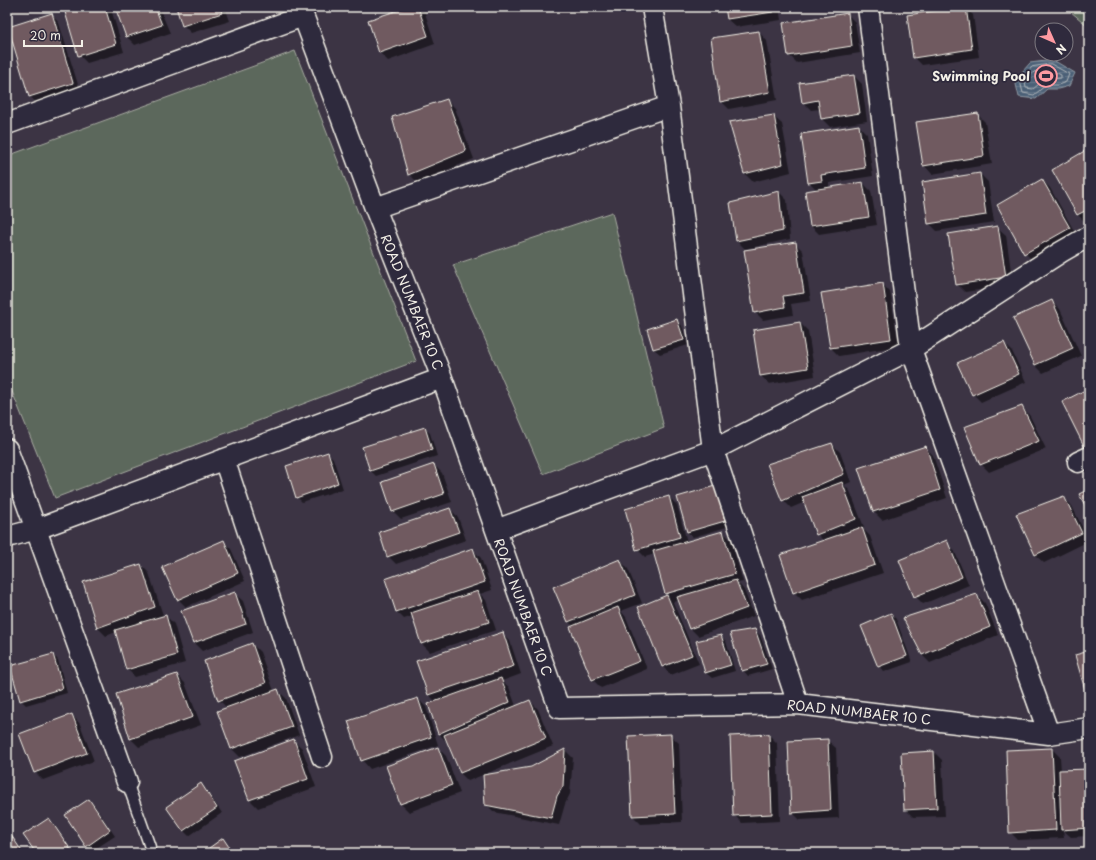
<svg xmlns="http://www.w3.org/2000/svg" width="1096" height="860" viewBox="0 0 1096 860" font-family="'Playpen Sans',sans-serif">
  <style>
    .green { fill: #5c675b; stroke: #a8aca2 }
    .water { fill: url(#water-rules); stroke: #8f9aa4 }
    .shadow { fill: #0007 }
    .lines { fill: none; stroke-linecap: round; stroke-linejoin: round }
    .shore { stroke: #b1b7bb; stroke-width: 1 }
    .building { fill: #705a60; stroke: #f4f1e8 }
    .lane-casing { stroke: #f4f1e8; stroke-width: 13 }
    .street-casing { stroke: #f4f1e8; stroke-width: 23 }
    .lane { stroke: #2f2a3d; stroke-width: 10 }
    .street { stroke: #2f2a3d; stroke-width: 20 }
    .labels { text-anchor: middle; stroke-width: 3.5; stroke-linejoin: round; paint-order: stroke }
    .poi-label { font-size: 13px; font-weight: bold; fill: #f4f1e8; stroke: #2f2a3d; text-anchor: end }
    .street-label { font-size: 13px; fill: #f4f1e8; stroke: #2f2a3d }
  </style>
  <defs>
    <pattern id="water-rules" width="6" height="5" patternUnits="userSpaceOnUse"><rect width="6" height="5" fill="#4c6077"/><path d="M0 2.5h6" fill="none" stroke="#66778a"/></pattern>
  </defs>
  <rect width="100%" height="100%" fill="#3c3444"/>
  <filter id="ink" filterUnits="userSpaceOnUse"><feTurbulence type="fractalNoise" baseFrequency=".025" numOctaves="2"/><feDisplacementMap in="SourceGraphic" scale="8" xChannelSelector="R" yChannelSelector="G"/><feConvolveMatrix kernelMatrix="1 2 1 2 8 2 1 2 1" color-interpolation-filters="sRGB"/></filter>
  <g filter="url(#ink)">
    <path class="green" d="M1065,7H1089V25L1088,26Z
      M295,51L416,361L55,498L7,379V156Z
      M612,212L664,428L543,474L453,265Z"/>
    <path class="water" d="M1053,60L1075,73L1069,86L1058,89H1047L1036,99L1019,97L1015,80L1030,63Z"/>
    <path class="shadow" d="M84,7H108L111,9L124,52L87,63L79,55Z
      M116,7H159L170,33L135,45L127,37Z
      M177,7H225L230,21L191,33L183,25Z
      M411,7H418L425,13L435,44L388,61L380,53Z
      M726,7H779L781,20L736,27L727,19Z
      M965,7L973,15L979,57L922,65L914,57Z
      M51,14L59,23L80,91L38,105L30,96Z
      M847,14L855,22L860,53L797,63L789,55Z
      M759,32L767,41L777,100L729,109L721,101Z
      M854,76L862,84L867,121L830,127L822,119L820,109L811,110L803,102Z
      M447,100L455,108L474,159L417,182L409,174Z
      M977,114L985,122L992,164L932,174L924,165Z
      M773,116L782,124L791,172L753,182L745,174L730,123Z
      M859,126L867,134L873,176L829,183V188L863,183L871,191L877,225L819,234L811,226L817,190L809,182Z
      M1088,150L1089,221L1086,223L1078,215L1053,170Z
      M980,174L988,182L994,222L937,231L929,223Z
      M1042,180L1050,188L1077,236L1033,261L1025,253Z
      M779,192L787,200L790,239L745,249L737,241Z
      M997,227L1006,235L1013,285L965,292L957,284Z
      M795,243L803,251L811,301L791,304L793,315L763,320L755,312Z
      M882,284L890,292L899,346L839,356L831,348Z
      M1052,301L1060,309L1081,356L1043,373L1035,365L1014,319Z
      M677,320L682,326L688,345L660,354L654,349L648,330Z
      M800,323L808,331L815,376L769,384L761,376Z
      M1004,343L1012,351L1026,382L981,402L973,394Z
      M1022,407L1030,416L1046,449L989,472L981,464Z
      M424,428L430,433L437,456L376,476L371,471L364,448Z
      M832,444L840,452L851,482L844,485L850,491L864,527L862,528L870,536L883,573L802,600L794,592L824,541L817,534L805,502L791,508L783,500Z
      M925,447L933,455L947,498L882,520L874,512Z
      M327,453L333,458L343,489L302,502L297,497Z
      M434,465L442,473L452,502L401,519L393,511Z
      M715,487L730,526L693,537L687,532Z
      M669,497L677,505L687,542L723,532L731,540L743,582L738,583L744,590L754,616L698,636L690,628L679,600L673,602L699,664L671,675L663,667L639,607L668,595L666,594L655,554L645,557L637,549Z
      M1064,497L1072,506L1089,541L1044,563L1035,555Z
      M450,509L458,517L466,540L396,564L388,556Z
      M223,541L231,549L245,581L186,607L178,599Z
      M946,542L954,550L969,585L923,604L915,596Z
      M473,550L481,558L492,590L480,594L486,600L496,630L430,652L422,644L413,616L404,619L396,611Z
      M620,560L628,569L642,603L621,611L626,617L647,669L601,688L593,680L574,627L568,621Z
      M141,565L149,573L163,615L154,618V620L166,616L174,624L185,663L135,677L127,669L116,632L106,636L98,628L84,582Z
      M234,593L243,601L253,632L202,651L194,643L182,612Z
      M977,595L985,603L998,635L930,663L922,655Z
      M891,614L896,619L912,662L884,672L879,666Z
      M754,630L760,635L772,669L748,676L743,670Z
      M502,633L510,641L521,674L502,681L509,687L516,706L530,701L538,709L553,746L468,781L460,773L447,742L439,734L429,705L436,702L428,694Z
      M720,636L726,641L735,671L712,678L706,673L697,641Z
      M252,644L260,652L274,691L277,690L286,698L299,735L240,757L232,749L218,712L227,708L219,700Z
      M53,655L58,660L67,693L26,705L21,700Z
      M177,675L185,683L201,725L139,747L131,739L117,695Z
      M418,699L426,707L438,745L370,769L362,760Z
      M72,715L80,724L94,761L43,780L35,772Z
      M670,735L679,743L682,822L641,824L633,816Z
      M769,735L777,743L780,821L742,823L734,815Z
      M293,740L302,748L316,787L258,808L250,800L236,761Z
      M827,740L836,748L839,818L800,820L792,812Z
      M438,748L446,756L460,793L409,812L401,804L387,767Z
      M1052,749L1060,757L1061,771L1089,770V836L1071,837L1063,830L1064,838L1018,840L1010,832L1007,751Z
      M565,750L573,758L570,794L565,804L559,825L494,812L486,804L532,768Z
      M934,752L942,760L945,816L913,817L905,809L902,754Z
      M201,785L206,790L222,813L189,836L183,830Z
      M89,800L94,805L115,836L92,851L87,846Z
      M49,819L54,824L73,853H37Z
      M11,836L16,842L24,853H7V839Z"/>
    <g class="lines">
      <path class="shore" d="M1051,64L1069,74L1066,82L1058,85H1046L1034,95L1023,93L1020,81L1032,67Z
        M1051,70L1061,75V78L1044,80L1033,89L1026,88L1025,82L1034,72Z"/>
    </g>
    <path class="building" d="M80,7H105L116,44L78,56L65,12Z
      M115,7H155L162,25L126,37Z
      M176,7H220L222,13L182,26Z
      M408,7H418L428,36L379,53L368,20Z
      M725,7H772L773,12L727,19Z
      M960,7H966L972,49L913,58L907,15Z
      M52,13L73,83L29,97L8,27Z
      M848,13L852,46L788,56L783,23Z
      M759,31L770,92L720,102L711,38Z
      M854,75L860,113L821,119L818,100L802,103L799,83Z
      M447,99L466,151L408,175L392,117Z
      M978,113L984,156L923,166L916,122Z
      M774,115L783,164L744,174L729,122Z
      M859,125L865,168L821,175L822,181L808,183L801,134Z
      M1088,149L1089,209L1077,215L1052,170Z
      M980,173L986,215L928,224L922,182Z
      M1042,179L1070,228L1024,254L997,205Z
      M863,182L869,217L810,226L805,191Z
      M779,191L783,231L736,241L730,203Z
      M998,226L1006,277L956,285L948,234Z
      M796,242L804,293L783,296L785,307L754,313L744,250Z
      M883,283L891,339L830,348L821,293Z
      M1052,300L1073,348L1035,365L1013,318Z
      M677,319L684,340L653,349L647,329Z
      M800,322L808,368L760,376L753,330Z
      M1004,342L1019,374L972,395L957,363Z
      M1089,388V451L1087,452L1062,402Z
      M1022,406L1039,441L980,465L964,427Z
      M425,427L432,450L370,471L362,447Z
      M832,443L844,474L782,501L767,464Z
      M926,446L940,490L873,512L858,468Z
      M328,452L338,483L296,498L286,466Z
      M434,464L444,494L392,512L382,482Z
      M842,482L856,519L816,535L802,497Z
      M715,486L725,521L687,532L677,497Z
      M1089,489V513L1079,494Z
      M669,496L680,537L636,550L625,509Z
      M1064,496L1082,533L1035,555L1016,514Z
      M450,508L459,532L387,557L379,532Z
      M862,527L875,565L793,593L780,555Z
      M723,531L735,574L665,594L653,551Z
      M224,540L238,573L177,600L162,567Z
      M947,540L962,577L914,597L899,560Z
      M473,548L485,582L396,612L385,579Z
      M620,559L635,595L568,622L553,587Z
      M141,564L155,607L97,628L83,582Z
      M736,580L747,608L689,629L677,597Z
      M478,591L489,622L421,644L411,613Z
      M235,592L246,624L193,643L181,611Z
      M977,594L990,627L922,655L903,618Z
      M667,595L692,655L662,667L638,607Z
      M618,607L640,661L592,680L570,627Z
      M891,613L907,656L878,667L861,626Z
      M166,615L177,655L126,670L115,630Z
      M755,629L767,664L742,671L730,633Z
      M503,632L514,666L428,695L416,661Z
      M721,635L731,665L705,673L696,641Z
      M252,643L266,683L218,701L204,661Z
      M1089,651V696L1087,697L1075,655Z
      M53,654L63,688L20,701L10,666Z
      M177,674L193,717L130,739L116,694Z
      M501,678L510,702L438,734L428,704Z
      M278,689L292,727L231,749L217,711Z
      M418,698L431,737L361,761L348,721Z
      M530,700L546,738L460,773L444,735Z
      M72,714L87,753L34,773L19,734Z
      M671,734L675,814L632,816L628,736Z
      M769,734L772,814L733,816L730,736Z
      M294,739L308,779L249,800L234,761Z
      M828,739L831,810L791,813L788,741Z
      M438,747L452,785L400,804L386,766Z
      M1052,748L1056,830L1009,833L1006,750Z
      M565,749L563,786L557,796L551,818L485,805L483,775L531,767Z
      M934,751L937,808L904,810L901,753Z
      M1089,769V828L1061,830L1059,770Z
      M201,783L217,808L183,831L166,807Z
      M89,799L110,830L86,847L65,815Z
      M49,818L71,850L66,853H36L23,835Z
      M11,835L23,853H7V838Z
      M223,838L233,853H202Z"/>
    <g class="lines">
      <g class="lane-casing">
        <path id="lane" d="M127,782L150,847L148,853"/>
      </g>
      <g class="street-casing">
        <path id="street" d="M300,7L375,208L442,378L559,708L798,704L1049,734L1089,728
          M652,7L669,106L713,450L798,704
          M868,7L911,349L1049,734
          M7,124L303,16
          M375,208L669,106
          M7,449L127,782
          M224,459L322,757
          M1078,462L1089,457
          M496,530L713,450L911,349L1061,252L1089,236
          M7,537L37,529L442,378"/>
      </g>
      <use href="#lane" class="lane"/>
      <use href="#street" class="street"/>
    </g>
  </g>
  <defs>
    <g id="stadium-ring" transform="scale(1.15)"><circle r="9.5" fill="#2f2a3d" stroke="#ff9aa2" stroke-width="1.5"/><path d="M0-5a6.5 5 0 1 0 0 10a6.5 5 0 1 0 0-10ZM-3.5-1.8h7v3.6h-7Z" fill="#ff9aa2"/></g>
  </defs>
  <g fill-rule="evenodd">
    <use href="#stadium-ring" x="1046" y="76"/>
  </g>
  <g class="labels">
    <g class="poi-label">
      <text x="1030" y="81">Swimming Pool</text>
    </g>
    <g class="street-label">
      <text transform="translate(412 302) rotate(68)" y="5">ROAD NUMBAER 10 C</text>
      <text transform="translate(523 607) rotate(70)" y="5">ROAD NUMBAER 10 C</text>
      <text transform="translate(859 712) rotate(6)" y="5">ROAD NUMBAER 10 C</text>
    </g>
  </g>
  <rect width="1096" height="860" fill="none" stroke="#2f2a3d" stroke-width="24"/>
  <rect x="12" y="12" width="1072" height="836" fill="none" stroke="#f4f1e8" stroke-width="1.5" filter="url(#ink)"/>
  <g transform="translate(1054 42) rotate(135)"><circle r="19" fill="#2f2a3d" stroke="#7e7a81"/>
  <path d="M0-3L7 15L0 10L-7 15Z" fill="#ff9aa2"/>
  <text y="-6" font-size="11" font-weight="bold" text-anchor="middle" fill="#f4f1e8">N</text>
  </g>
  <path d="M24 40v6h58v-6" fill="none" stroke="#f4f1e8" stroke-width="2"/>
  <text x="30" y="40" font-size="12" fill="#f4f1e8" stroke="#2f2a3d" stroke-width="3" paint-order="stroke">20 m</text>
</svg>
